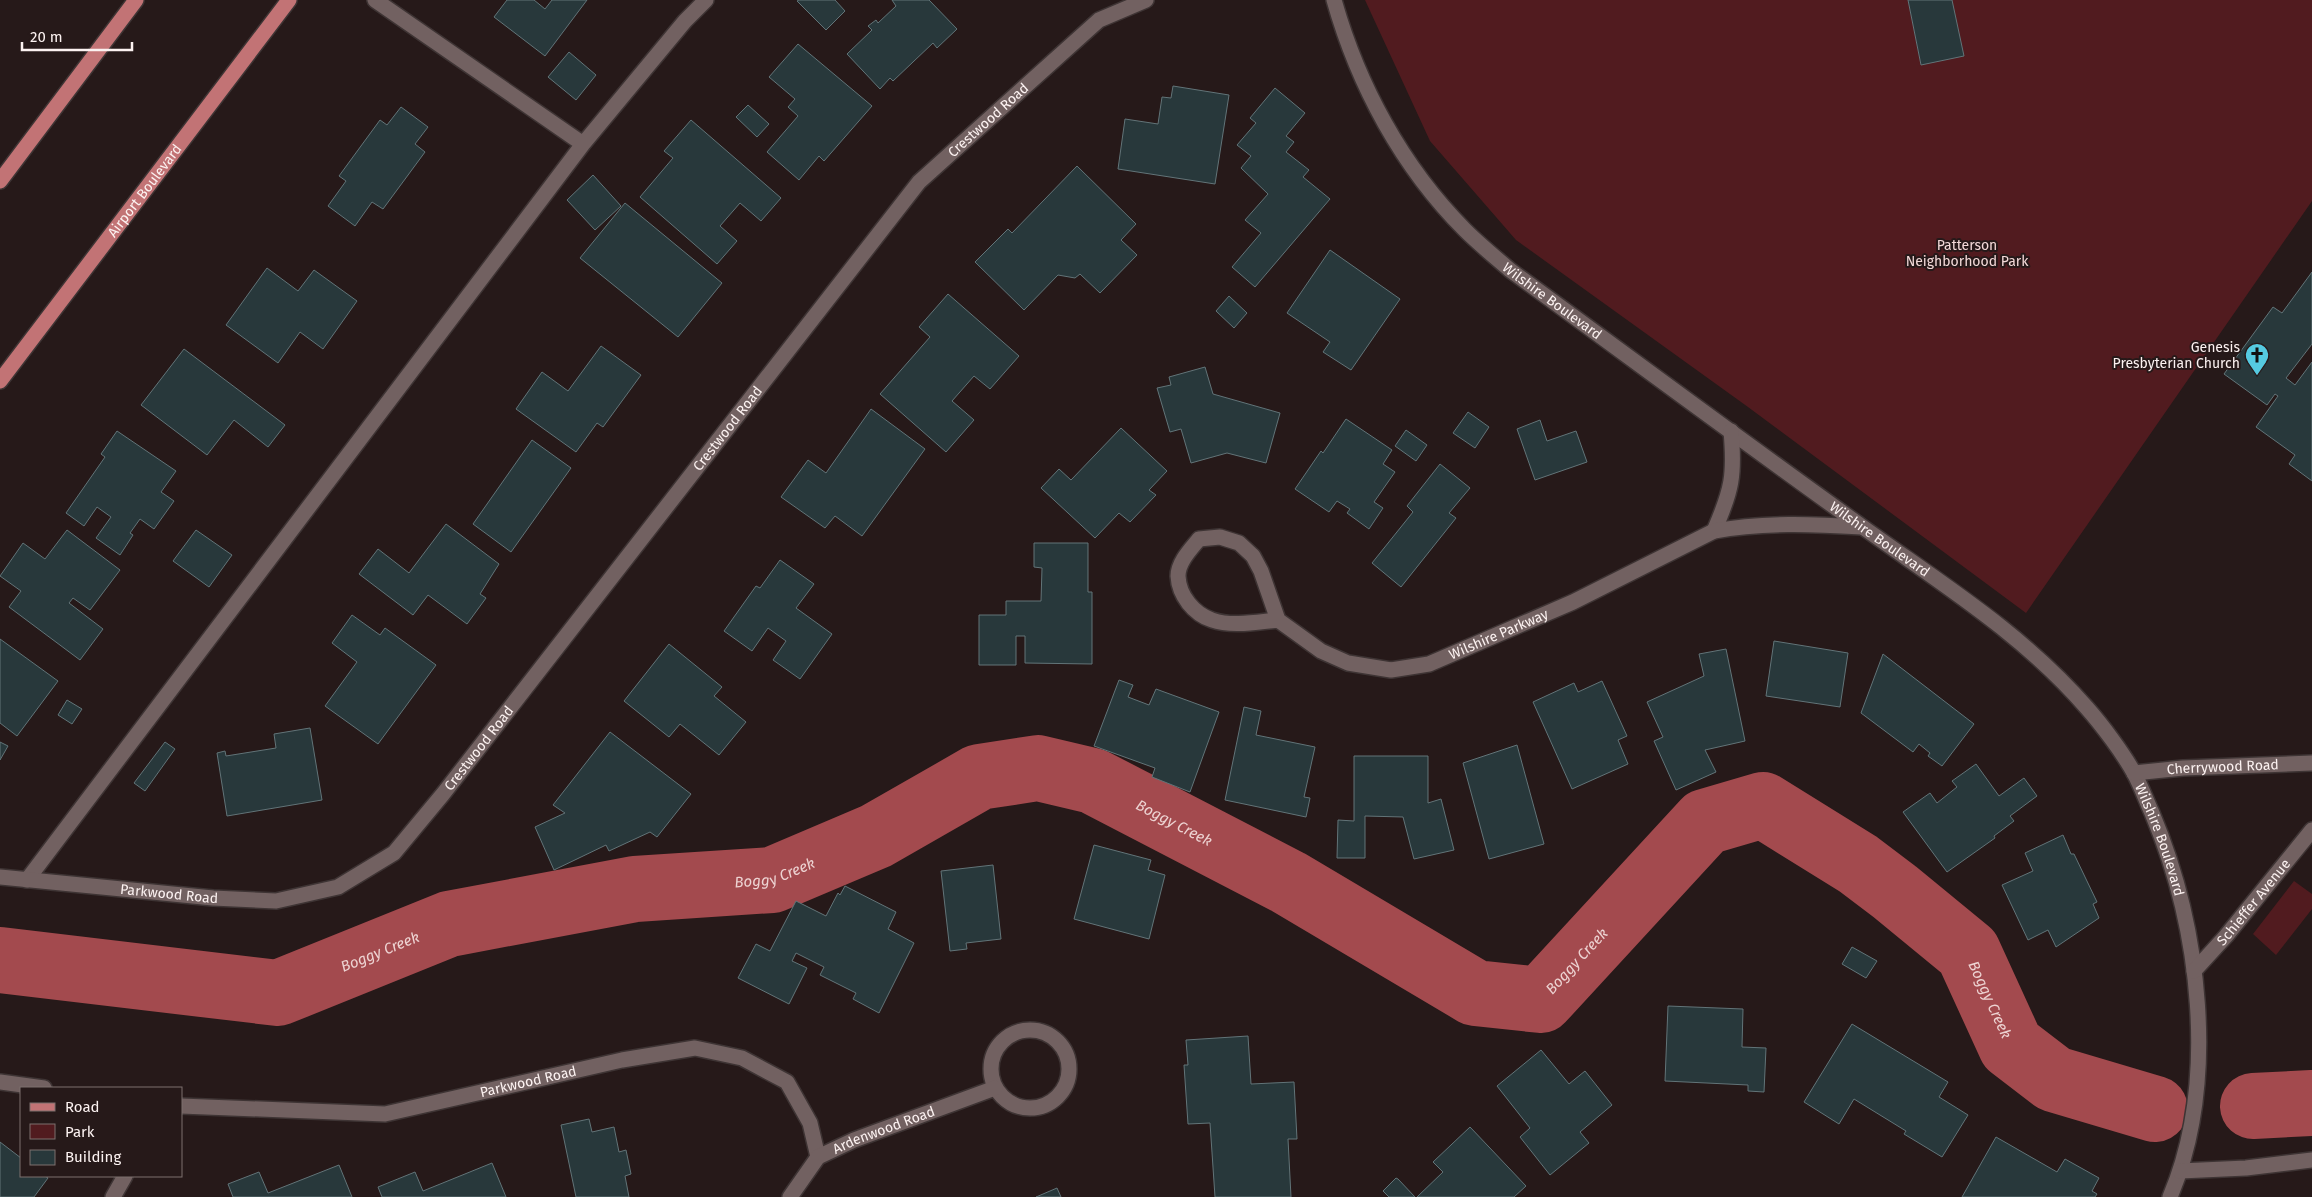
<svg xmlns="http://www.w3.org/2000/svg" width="2312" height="1197" viewBox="0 0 2312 1197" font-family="'Fira Sans',sans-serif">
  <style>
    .green { fill: #511b1f }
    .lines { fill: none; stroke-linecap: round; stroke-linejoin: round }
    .river { stroke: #a34a4e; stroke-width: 66 }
    .building { fill: #28383b; stroke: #627478 }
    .service-casing { stroke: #3e3434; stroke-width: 18 }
    .minor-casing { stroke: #3e3434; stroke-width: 18 }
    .primary-casing { stroke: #3e3434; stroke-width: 18 }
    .service { stroke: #726161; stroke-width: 15 }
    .minor { stroke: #726161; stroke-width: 15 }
    .primary { stroke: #c27375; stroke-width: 15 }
    .labels { text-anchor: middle; stroke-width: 4; stroke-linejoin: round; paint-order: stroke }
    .street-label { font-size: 14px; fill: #fcf2f1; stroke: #261919 }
    .park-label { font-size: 14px; fill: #f3d9d8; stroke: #261919 }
    .poi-label { font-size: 14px; fill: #fcf2f1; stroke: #261919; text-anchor: end }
    .water-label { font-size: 15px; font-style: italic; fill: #edd3d2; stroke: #261919 }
  </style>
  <rect width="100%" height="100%" fill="#261919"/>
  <path class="green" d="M1365,0H2312V201L2026,613L1748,407L1516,240L1430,141Z
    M2294,881L2312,894V909L2276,955L2253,934Z"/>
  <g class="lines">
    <g class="river">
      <path id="s1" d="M0,960L278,993L449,924L635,889L772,880L876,836L979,777L1038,768L1093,781L1288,882L1475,993L1541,1000L1705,822L1763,805L1858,864L1895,892L1968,952L2011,1046L2054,1079L2155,1109"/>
      <path d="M2253,1106L2312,1103"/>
    </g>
  </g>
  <path class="building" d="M507,0H534L545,9L552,0H587L545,56L494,17Z
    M799,0H835L845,11L826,30L797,1Z
    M892,0H929L957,29L937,48L933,43L893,81L890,78L880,89L847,54L872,30L868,26L876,20L878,23L896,6Z
    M1908,0H1952L1964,56L1921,65Z
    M798,44L872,106L824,161L819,156L799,180L767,152L798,116L788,107L795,99L769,77Z
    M569,52L596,75L576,100L548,77Z
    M1173,86L1229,95L1215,184L1118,169L1125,119L1158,124L1162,97L1171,98Z
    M1275,88L1305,113L1286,136L1294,142L1286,152L1309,170L1303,177L1330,199L1255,287L1232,267L1261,233L1245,220L1268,194L1241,168L1251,156L1237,145L1256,123L1250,118Z
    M748,105L769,124L757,137L736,117Z
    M401,107L428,127L415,144L425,152L383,209L372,202L355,226L328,206L346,181L339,176L380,120L387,125Z
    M691,120L781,198L761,221L740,203L720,226L737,241L717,264L640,197L673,158L664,151Z
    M1077,166L1136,224L1121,240L1137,255L1100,293L1080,274L1075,278L1058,275L1024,310L975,262L1008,229L1012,233Z
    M593,175L621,206L595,230L567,200Z
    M625,203L722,283L678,337L580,258Z
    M1330,250L1400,299L1351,370L1323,352L1330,342L1287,313Z
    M267,268L298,291L314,270L357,301L323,349L300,332L278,363L226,325Z
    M2312,272V344L2286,378L2295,385L2312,362V481L2289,464L2295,455L2256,427L2278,396L2275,394L2267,405L2224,374L2273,307L2282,313Z
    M948,294L1019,356L990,389L974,376L952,401L974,420L946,452L880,394L930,337L919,327Z
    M1229,296L1247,313L1234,328L1216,311Z
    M601,346L641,375L603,427L597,423L576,452L516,409L542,372L568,391Z
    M184,349L285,425L268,447L234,420L207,455L141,405Z
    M1205,367L1213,394L1280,413L1266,463L1227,453L1191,463L1181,429L1170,432L1157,388L1171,385L1169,377Z
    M871,409L925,449L862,536L835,516L825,528L781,497L808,460L826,473Z
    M1468,412L1489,427L1475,448L1453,433Z
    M1346,419L1392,450L1383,464L1395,472L1374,502L1383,508L1369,529L1347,513L1350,509L1337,501L1329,512L1295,489L1321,451L1323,453Z
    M1540,420L1547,441L1576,431L1587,462L1535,480L1517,429Z
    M1121,428L1167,471L1149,490L1156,495L1130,522L1119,513L1095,538L1041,488L1059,469L1071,480Z
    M1406,430L1427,445L1416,461L1395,446Z
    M117,431L176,471L161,492L174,501L154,529L140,519L130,533L133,535L120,555L96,538L111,517L97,507L84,526L66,513L105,457L101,454Z
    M532,440L571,468L511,552L473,524Z
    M1440,464L1470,488L1449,513L1456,518L1401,587L1372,563L1413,512L1407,506Z
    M446,524L499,564L480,594L486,598L467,624L428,595L413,615L359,574L378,549L409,573Z
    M67,530L120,570L90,610L73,598L69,603L103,629L80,660L9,607L21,591L0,576L23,543L45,559Z
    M196,530L232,555L209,587L173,561Z
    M1034,543H1088V592H1092V664L1025,663V636H1016V665H979V615H1006V601H1041L1042,568L1034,567Z
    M780,560L814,584L796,608L832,634L800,679L773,660L786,641L768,628L752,651L724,631L756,586L760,588Z
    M352,615L380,635L385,628L436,665L378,744L325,706L357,662L332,643Z
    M0,639L58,681L17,736L0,723Z
    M1774,641L1848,653L1840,707L1766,696Z
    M669,644L722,687L714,696L746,722L719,755L680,724L669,737L624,701Z
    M1726,649L1745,741L1705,750L1716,772L1676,790L1654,741L1663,737L1647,702L1704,676L1699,654Z
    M1883,654L1974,724L1942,766L1928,756L1930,753L1919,744L1913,752L1861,713Z
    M1119,680L1133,685L1128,697L1149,705L1156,689L1219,712L1190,792L1152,777L1155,768L1094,746Z
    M1602,681L1627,736L1618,740L1628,764L1572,789L1533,702L1574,683L1578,692Z
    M67,700L82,709L72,724L58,715Z
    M1244,707L1261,711L1256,735L1315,747L1304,797L1310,798L1306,817L1225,800Z
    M310,728L322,800L227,816L217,753L225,751L226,756L276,748L274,734Z
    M610,732L691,794L657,837L650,832L609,851L606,845L554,870L535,827L565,813L553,805Z
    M0,742L8,746L0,760Z
    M165,742L175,749L145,791L134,783Z
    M1517,745L1544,844L1489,859L1463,763Z
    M1354,756H1428V803L1441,799L1454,850L1414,859L1403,817L1365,816V858H1337L1338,820L1354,821Z
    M1976,764L1999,796L2024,778L2037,796L2010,816L2014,821L1994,836L1995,838L1947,872L1903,812L1930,793L1937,803L1957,787L1952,781Z
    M2063,835L2071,854H2074L2097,902L2093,904L2099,918L2056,947L2048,930L2028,940L2002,885L2033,871L2025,853Z
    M1094,845L1151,860L1148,870L1165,875L1149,939L1074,919Z
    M993,865L1001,939L966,943L967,949L950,951L941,871Z
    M845,886L896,912L888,929L914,943L879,1013L853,999L856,993L820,975L824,967L796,953L792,961L807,968L789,1004L738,978L756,944L770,951L796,901L826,916L838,893L840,895Z
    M1852,947L1877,961L1866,978L1842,964Z
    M1668,1006L1743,1009L1742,1047L1766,1048L1764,1092L1748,1091V1085L1665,1081Z
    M1852,1024L1948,1082L1939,1097L1968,1115L1942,1157L1904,1134L1906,1131L1854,1099L1839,1124L1804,1102Z
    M1248,1036L1251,1084L1294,1082L1297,1139H1288L1291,1197H1215L1210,1123L1188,1124L1184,1065H1188L1186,1040Z
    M1541,1050L1569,1084L1585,1071L1612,1105L1580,1132L1589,1143L1550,1175L1520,1137L1530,1128L1497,1086Z
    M589,1119L592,1132L614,1127L619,1152L626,1150L631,1174L625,1176L629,1197H576L561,1125Z
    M1470,1127L1526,1186L1514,1197H1417L1443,1172L1433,1162Z
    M1996,1137L2057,1172L2065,1159L2099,1178L2092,1191L2097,1194L2095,1197H1962Z
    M0,1142L21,1158V1176H45L48,1178L34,1197H0Z
    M492,1163L506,1197H382L378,1187L415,1172L423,1191Z
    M339,1165L352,1197H233L228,1184L259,1172L268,1193Z
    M1396,1178L1398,1179L1415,1197H1389L1383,1191Z
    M1057,1188L1061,1197H1036Z"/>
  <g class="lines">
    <g class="service-casing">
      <path id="service" d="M375,0L583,144
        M27,880L583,144L685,21L706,0"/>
    </g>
    <g class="minor-casing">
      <g id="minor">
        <path id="s2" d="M1334,0C1358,85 1402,167 1465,230C1479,244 1495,257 1510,270C1628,356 1745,443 1864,528C1942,584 2023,634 2087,708C2102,725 2123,753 2134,773C2141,786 2146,800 2152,813C2200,927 2219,1081 2170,1197"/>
        <path d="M1714,531C1732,490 1735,475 1731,431"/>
        <path id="s3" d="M1278,620C1257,622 1232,627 1212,620C1194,614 1179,596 1178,576C1178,562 1191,549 1199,539L1220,537L1239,543L1253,556L1261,571L1278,620L1321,651L1348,663L1391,670L1429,664L1573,602L1714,531C1763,522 1813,524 1862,527"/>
        <path id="s4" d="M2134,773L2183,768L2312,763"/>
        <path id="s5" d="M0,877L213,898L276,901L338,887L394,853L443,794L919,182L1099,20L1146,0"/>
        <path id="s6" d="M2194,971L2226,936L2312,830"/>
        <circle cx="1030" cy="1069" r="39"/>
        <path d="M0,1082L44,1088"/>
        <path id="s7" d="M181,1106L385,1114L622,1060L695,1048L742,1058L787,1082L810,1123L818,1157"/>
        <path d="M2180,1171L2246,1168L2312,1160"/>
        <path d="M113,1197L125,1176"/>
        <path id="s8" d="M790,1197L818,1157L854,1140L995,1088"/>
      </g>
    </g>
    <g class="primary-casing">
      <g id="primary">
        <path d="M0,181L136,0"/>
        <path id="s9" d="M0,381L289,0"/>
      </g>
    </g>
    <use href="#service" class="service"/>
    <use href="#minor" class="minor"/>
    <use href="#primary" class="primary"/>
  </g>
  <defs>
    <g id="church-pin" transform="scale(1.25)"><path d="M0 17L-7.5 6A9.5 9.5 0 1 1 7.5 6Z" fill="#55cae0" stroke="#261919"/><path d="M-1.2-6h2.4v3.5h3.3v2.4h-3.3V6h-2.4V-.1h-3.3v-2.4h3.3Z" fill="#111"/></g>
  </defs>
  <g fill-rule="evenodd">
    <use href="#church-pin" x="2257" y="355"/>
  </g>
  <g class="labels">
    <g class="street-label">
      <text dy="5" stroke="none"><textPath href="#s5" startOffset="1351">Crestwood Road</textPath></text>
      <text dy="5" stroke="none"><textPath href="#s9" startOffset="239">Airport Boulevard</textPath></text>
      <text dy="5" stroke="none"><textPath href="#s2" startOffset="380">Wilshire Boulevard</textPath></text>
      <text dy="5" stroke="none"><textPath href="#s5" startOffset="946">Crestwood Road</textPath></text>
      <text dy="5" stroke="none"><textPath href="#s2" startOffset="785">Wilshire Boulevard</textPath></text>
      <text dy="5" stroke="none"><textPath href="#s3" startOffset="538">Wilshire Parkway</textPath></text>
      <text dy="5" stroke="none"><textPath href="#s5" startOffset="541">Crestwood Road</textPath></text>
      <text dy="5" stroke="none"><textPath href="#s4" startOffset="89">Cherrywood Road</textPath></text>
      <text dy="5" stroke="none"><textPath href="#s2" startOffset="1205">Wilshire Boulevard</textPath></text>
      <text dy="5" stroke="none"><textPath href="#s5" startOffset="170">Parkwood Road</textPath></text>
      <text dy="5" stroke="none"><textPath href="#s6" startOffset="91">Schieffer Avenue</textPath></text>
      <text dy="5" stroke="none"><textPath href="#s7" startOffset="351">Parkwood Road</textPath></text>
      <text dy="5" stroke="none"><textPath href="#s8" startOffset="120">Ardenwood Road</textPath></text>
    </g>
    <g class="park-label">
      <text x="1967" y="250">Patterson<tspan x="1967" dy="16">Neighborhood Park</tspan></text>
    </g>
    <g class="poi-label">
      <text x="2240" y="352">Genesis<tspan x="2240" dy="16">Presbyterian Church</tspan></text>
    </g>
    <g class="water-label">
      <text dy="5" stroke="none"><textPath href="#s1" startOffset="1230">Boggy Creek</textPath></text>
      <text dy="5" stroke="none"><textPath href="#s1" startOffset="795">Boggy Creek</textPath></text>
      <text dy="5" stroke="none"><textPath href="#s1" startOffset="390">Boggy Creek</textPath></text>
      <text dy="5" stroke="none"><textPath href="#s1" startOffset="1695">Boggy Creek</textPath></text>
      <text dy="5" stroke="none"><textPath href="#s1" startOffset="2250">Boggy Creek</textPath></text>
    </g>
  </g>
  <rect x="20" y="1087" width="162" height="90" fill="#261919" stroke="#7c706f"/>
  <rect x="30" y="1103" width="25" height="8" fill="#c27375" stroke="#7c706f"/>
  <text x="65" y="1112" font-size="15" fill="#fcf2f1">Road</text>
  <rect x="30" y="1124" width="25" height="15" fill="#511b1f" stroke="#7c706f"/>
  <text x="65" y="1137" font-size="15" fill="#fcf2f1">Park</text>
  <rect x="30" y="1150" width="25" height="15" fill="#28383b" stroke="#7c706f"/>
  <text x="65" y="1162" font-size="15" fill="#fcf2f1">Building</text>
  <path d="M22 42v8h110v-8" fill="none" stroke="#fcf2f1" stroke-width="2.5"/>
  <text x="30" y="42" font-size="15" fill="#fcf2f1" stroke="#261919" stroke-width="4" paint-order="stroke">20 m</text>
</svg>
